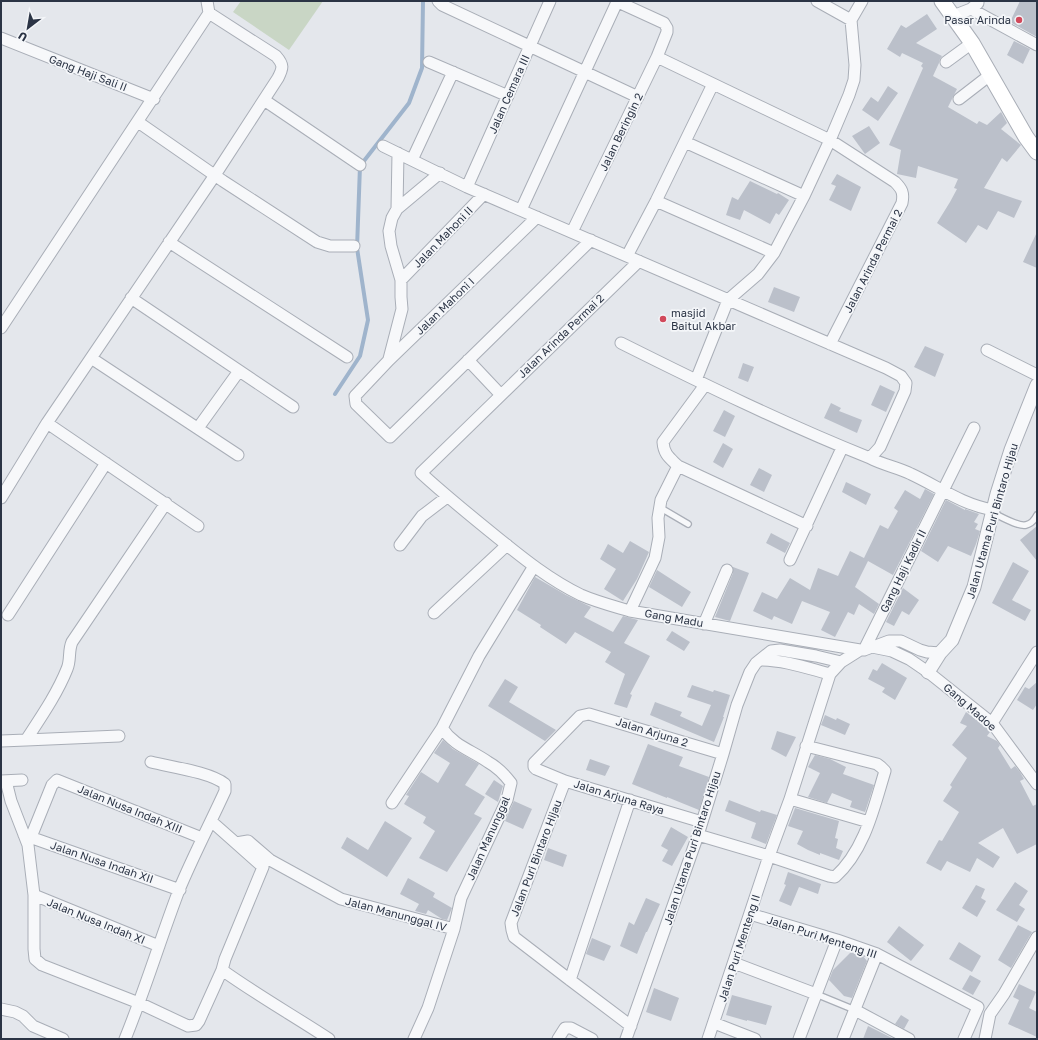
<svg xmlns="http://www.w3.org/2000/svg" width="1038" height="1040" viewBox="0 0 1038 1040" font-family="'Golos Text',sans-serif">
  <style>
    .green { fill: #c9d6c5 }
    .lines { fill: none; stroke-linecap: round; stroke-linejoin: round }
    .stream { stroke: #9fb4cc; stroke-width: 4 }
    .building { fill: #bbc0ca }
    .service-casing { stroke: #a9aeb7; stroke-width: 8 }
    .minor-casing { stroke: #a9aeb7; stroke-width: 13 }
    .tertiary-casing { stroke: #a9aeb7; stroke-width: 15 }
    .secondary-casing { stroke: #a9aeb7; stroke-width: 17 }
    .service { stroke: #f7f8fa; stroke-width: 5.5 }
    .minor { stroke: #f7f8fa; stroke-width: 11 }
    .tertiary { stroke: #f7f8fa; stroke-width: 13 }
    .secondary { stroke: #fff; stroke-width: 15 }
    .poi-dot { fill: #d1495b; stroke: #f4f6f9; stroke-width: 1.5 }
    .labels { text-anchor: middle; stroke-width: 3.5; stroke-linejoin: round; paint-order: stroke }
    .poi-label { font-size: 11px; fill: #2b3445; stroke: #f4f6f9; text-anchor: end }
    .street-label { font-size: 11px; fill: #2b3445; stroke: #f4f6f9 }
  </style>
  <rect width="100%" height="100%" fill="#e4e7ec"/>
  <path class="green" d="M241,1H323L289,50L233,12Z"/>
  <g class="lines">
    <path class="stream" d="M335,394L360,356L368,320L357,248L360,166L409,103L422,68L423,1"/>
  </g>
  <path class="building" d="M1020,1H1037V37L1010,22Z
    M927,14L937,29L916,43L942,56L940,59L939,63L933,76L957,89L948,107L977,124L979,121L987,125L1001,112L1007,123L1001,129L1021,145L1007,162L1002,158L984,188L1022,201L1014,218L998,211L987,230L978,225L966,243L937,223L950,202L957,189L954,188L958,179L918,166L916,178L897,174L901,150L889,145L923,68L921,66L923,63L902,53L900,57L887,49L901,25L906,28Z
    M1014,41L1030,49L1023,64L1007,55Z
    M888,86L898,93L878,121L862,110L871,97L878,102Z
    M869,126L880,143L865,154L852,136Z
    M837,174L861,187L851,211L829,200L836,186L831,184Z
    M750,181L777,194L778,193L789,200L779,215L776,213L770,224L744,210L740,220L726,215L732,197L738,200Z
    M1037,232V268L1023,262Z
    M774,287L800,297L794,312L768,302Z
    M925,346L944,354L935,377L914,367Z
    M743,363L754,367L748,382L738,378Z
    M880,385L895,392L886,412L871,405Z
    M831,403L841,408L839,411L862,420L857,433L824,418Z
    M724,410L735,416L725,437L713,431Z
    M723,443L733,449L723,468L713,462Z
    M759,468L772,475L764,492L750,485Z
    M846,482L871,494L866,505L842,492Z
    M925,489L934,494L893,575L868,561L855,587L879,604L874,614L859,604L854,615L848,612L835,637L821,630L830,612L802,601L792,624L774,616L772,620L753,611L762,592L777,599L790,578L810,590L818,568L838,576L850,551L864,558L880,525L888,529L898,511L894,508L905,490L920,499Z
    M946,500L965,510V509L979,514L974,522L978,524L975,529L980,531L976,544L971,556L948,546L938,562L921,551Z
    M1037,526V561L1020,540Z
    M771,533L790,543L785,553L766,543Z
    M630,541L649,552L637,579L623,601L604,589L616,569L600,559L608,544L623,553Z
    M1013,562L1029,571L1012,600L1031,610L1025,621L992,603Z
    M733,567L749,573L730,621L715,617L733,573Z
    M657,570L691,592L682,607L649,587Z
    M535,577L566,595L591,607L584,617L613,632L623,616L638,620L624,643L650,656L630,694L632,695L627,708L614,704L625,674L605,662L611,652L575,632L566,644L540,627L541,625L517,610Z
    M903,588L919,600L909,615L902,611L894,626L886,622Z
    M672,631L690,642L684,651L666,640Z
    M882,663L907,678L895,700L882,692L885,688L868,679L873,669L877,671Z
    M505,679L518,687L509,702L556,730L545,741L488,706Z
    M1037,682V704L1033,710L1017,700L1025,687L1029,689Z
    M692,685L713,692L714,690L730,695L723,717H724L714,742L650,715L655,702L682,712L680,716L702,726L711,705L687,697Z
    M966,712L987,728L990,732L987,736L997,741L1000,745L998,748L1011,769L1015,766L1020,772L1024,779L1020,781L1033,806L1037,804V844L1017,854L1003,828L978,843L1000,857L993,868L977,858L970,872L947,861L941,871L926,863L939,840L942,841L959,812L943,801L952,787L950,785L967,758L952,745L967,726L960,723Z
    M825,715L836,720L837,718L850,724L845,735L821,725Z
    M777,731L796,737L786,757L771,749Z
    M443,740L453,749L479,764L465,785L485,797L474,814L482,818L447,872L419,858L435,831L423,823L426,817L404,804L409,796L406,795L421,772L438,783L450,763L434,753Z
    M648,744L683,757L679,766L709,777L699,810L667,797V798L632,784Z
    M815,755L830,759L846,767L843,774L874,785L865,812L850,807L852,801L832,793L827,803L808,797L820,773L808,767Z
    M590,759L610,766L605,776L586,770Z
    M494,780L503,786L498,802L485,794Z
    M729,800L760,812L761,810L777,815L766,844L751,838L756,823L725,811Z
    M514,801L532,809L523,829L505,821Z
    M795,808L839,821L835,838L838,839L836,848L843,851L839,860L820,853V855L808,850L797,844L803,831L788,826Z
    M385,821L412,838L387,877L341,848L347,837L368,850Z
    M671,827L688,837L672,866L662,861L668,850L661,846Z
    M548,848L567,855L563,867L544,860Z
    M788,872L821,884L818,894L799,887L791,906L779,901L786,885L784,884Z
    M408,878L435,893L433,897L452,908L447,920L442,919L428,910L426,914L415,911L419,904L400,894Z
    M1015,882L1028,891L1019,905L1025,909L1017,922L996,910Z
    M976,885L985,889L981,898L986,901L977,917L962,908Z
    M646,898L660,904L647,932H646L637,954L620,946L629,922L634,925Z
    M1018,925L1032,932L1011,968L998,960Z
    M899,926L924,945L911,961L887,942Z
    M592,938L611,946L604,961L586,954Z
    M959,942L981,956L972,972L949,959Z
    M851,952L863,956L867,961L852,998L844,996L829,980L833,970Z
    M970,975L981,981L973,995L962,989Z
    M1019,984L1036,992L1029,1008L1037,1012V1037L1008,1024L1019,1000L1013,997Z
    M654,988L679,998L671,1021L646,1012Z
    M732,995L772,1006L766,1025L747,1020V1021L726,1015Z
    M901,1015L909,1020L904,1029L895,1024Z
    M868,1026L894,1039H863Z"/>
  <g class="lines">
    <g class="service-casing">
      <path id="service" d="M659,507L688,524
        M993,513C1000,516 1018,527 1026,525C1031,524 1035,519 1037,515
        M816,994L855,1010"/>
    </g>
    <g class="minor-casing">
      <path id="minor" d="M438,1L442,5L638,97
        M817,1L851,20
        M971,9L1037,45
        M953,16L971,9L978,3V1
        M1,38L154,99
        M657,57L830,140L895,182C902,189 904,193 902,203L830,344
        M429,62L508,96
        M946,62L972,43
        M959,99L990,75
        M264,100L360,165
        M138,122L223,181L317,242L330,246H354
        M685,142L804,196
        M383,146L467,187L886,368L901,376L906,383L905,391L880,447L870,458C785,424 703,384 621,343
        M412,160L453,72
        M467,187L550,1
        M656,201L774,253
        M397,209L440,173
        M521,210L617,2
        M537,217L389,360L355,396L356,404L390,437L591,240
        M572,232L657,57L667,32V28L664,23L616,1
        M169,242L347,357
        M627,256L656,201L713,84
        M639,261L421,473C446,496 472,517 498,538C524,559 550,580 581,595C597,602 613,606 630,611L860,650H864L872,647L892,651L909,659L928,672L992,723L1037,784
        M401,280L484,194
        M131,298L293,407
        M1,328L209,13L207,1
        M987,350L1037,375
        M91,358L238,455
        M389,359L402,309L401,297V280L391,246L389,231L392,218L397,209L398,153
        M468,360L501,395
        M696,380L728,300L758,274L774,253L804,196L830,140L849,95L854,80L855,65L851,20L862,1
        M705,385L663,442C664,455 670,458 678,466L807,526
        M47,423L198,526
        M198,428L239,371
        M870,458C883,465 897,467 911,474C939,487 961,504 993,510
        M1,498L47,423L215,175L278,78C283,68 284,65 276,56L209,13
        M400,545L422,516L447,497
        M790,560L842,448
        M630,611L655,558L659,537L658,518L661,500L678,466
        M434,613L507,545
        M8,615L106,463
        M704,624L727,570
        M873,647L889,641H901L920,650L927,652L940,653
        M864,650L974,428
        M760,660C784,660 807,668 830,674
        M992,723L1037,652
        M26,740L119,736
        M1,741L26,740C41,717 57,694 67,669C71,660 68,651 72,642L166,503
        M1,781L22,780
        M6,781L11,801L28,845L34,895V949L35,959L42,965L139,1003L188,1026L196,1025L199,1021L222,970L225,959L263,867L211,821
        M565,781L511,923L512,930L514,937L570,980L631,1026
        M790,799L869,822
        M392,803L442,728L479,656L534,566
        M702,822L565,781L536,769L534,767V763L580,716L589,714L723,754
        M24,835L180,890
        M698,835L769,856L829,876L835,877C865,850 874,807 885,771L881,767L877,764L806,746
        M31,837L52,785L57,780L202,838
        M236,843L248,841L270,860L341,899L454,929
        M34,895L159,946
        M750,914L837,940L877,954L978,1007L964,1039
        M734,963L816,994
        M222,970C257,995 294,1016 329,1039
        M570,980L630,800
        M1,1009L15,1012L23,1016L33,1026L63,1039
        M855,1010L909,1039
        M714,1023L755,1039
        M125,1039C145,990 160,940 179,890C193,856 210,824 225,791V784C210,772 171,767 151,762
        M414,1039L428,1008L454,929L461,898L507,800L511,783C505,775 497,767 488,762C471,750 454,746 442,728
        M558,1039L565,1028H571L592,1039
        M626,1039L698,835L723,754L737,705L750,672L756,663L771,651L780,650L816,656L841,662
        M708,1039L769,856L790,799L830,674L841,662L860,650
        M799,1039L837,940
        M843,1039L877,954
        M985,1039L990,1014L1004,994L1037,937"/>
    </g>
    <g class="tertiary-casing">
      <path id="tertiary" d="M928,672L940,653L952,640L974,587L997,494L1011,450L1037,385"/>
    </g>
    <g class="secondary-casing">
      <path id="secondary" d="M942,1L972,43L1026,137L1037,152"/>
    </g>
    <use href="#service" class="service"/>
    <use href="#minor" class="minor"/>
    <use href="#tertiary" class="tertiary"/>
    <use href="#secondary" class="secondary"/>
  </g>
  <g class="poi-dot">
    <circle cx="1019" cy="20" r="4"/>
    <circle cx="663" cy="319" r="4"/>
  </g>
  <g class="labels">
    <g class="poi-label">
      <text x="1011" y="24">Pasar Arinda</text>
      <text x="671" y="317" text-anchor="start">masjid<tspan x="671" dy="13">Baitul Akbar</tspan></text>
    </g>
    <g class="street-label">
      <text transform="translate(88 73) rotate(21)" y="4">Gang Haji Sali II</text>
      <text transform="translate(509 94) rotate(-66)" y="4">Jalan Cemara III</text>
      <text transform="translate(621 132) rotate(-64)" y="4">Jalan Beringin 2</text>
      <text transform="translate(443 237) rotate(-46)" y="4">Jalan Mahoni II</text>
      <text transform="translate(873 261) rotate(-63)" y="4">Jalan Arinda Permai 2</text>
      <text transform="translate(445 306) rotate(-44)" y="4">Jalan Mahoni I</text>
      <text transform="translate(561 336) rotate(-44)" y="4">Jalan Arinda Permai 2</text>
      <text transform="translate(992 521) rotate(-74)" y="4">Jalan Utama Puri Bintaro Hijau</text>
      <text transform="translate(903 571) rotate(-64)" y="4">Gang Haji Kadir II</text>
      <text transform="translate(674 618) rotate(10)" y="4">Gang Madu</text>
      <text transform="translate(970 707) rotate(41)" y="4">Gang Madoe</text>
      <text transform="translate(652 732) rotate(17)" y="4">Jalan Arjuna 2</text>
      <text transform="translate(619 797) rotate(17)" y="4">Jalan Arjuna Raya</text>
      <text transform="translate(130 809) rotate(22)" y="4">Jalan Nusa Indah XIII</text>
      <text transform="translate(488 838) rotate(-66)" y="4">Jalan Manunggal</text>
      <text transform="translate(692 848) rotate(-72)" y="4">Jalan Utama Puri Bintaro Hijau</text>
      <text transform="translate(536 858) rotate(-69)" y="4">Jalan Puri Bintaro Hijau</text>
      <text transform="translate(102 862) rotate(19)" y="4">Jalan Nusa Indah XII</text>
      <text transform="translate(396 914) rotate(15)" y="4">Jalan Manunggal IV</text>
      <text transform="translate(96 921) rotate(22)" y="4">Jalan Nusa Indah XI</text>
      <text transform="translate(822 937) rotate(18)" y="4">Jalan Puri Menteng III</text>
      <text transform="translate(739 948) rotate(-72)" y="4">Jalan Puri Menteng II</text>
    </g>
  </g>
  <rect width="1038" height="1040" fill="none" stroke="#2b3445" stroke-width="4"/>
  <g transform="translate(28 28) rotate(211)" stroke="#f4f6f9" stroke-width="3" paint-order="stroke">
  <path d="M0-3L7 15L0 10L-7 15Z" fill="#2b3445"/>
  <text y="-6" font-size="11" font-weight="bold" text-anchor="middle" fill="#2b3445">U</text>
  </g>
</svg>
